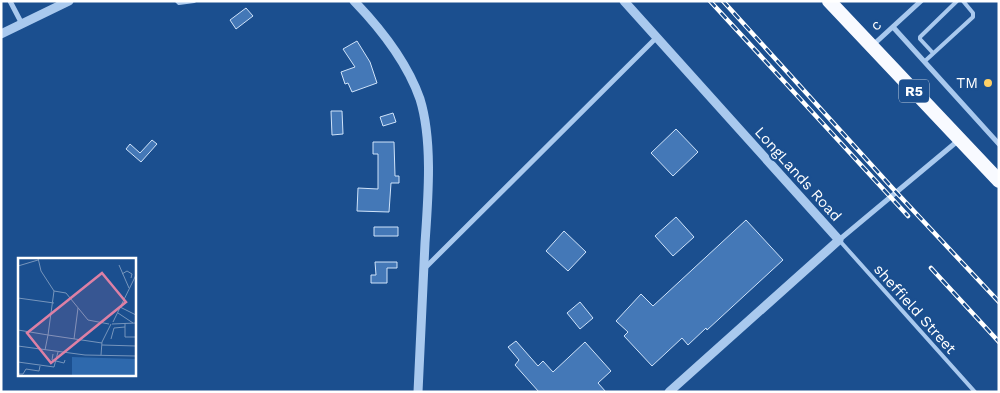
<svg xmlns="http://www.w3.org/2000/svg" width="1000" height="393" viewBox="0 0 1000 393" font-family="'Work Sans',sans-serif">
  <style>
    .building { fill: #4478b7; stroke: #cfe3fa }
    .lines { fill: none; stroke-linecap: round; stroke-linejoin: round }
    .service { stroke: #a9c9ee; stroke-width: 4 }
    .minor { stroke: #a9c9ee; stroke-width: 5 }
    .tertiary { stroke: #a9c9ee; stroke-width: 9 }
    .trunk { stroke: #f8faff; stroke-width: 14 }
    .rail-casing { stroke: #fff; stroke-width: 4.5 }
    .rail { stroke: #1b4f8f; stroke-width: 2.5; stroke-dasharray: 8; stroke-linecap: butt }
    .poi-dot { fill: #ffd166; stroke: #1b4f8f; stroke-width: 2 }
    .labels { text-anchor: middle; stroke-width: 4.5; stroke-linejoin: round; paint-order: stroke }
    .shield { fill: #1b4f8f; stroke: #bbcadd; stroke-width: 1 }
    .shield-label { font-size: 14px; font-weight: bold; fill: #fff }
    .street-label { font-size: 15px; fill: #fff; stroke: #1b4f8f }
    .poi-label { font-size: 15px; fill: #fff; stroke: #1b4f8f; text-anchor: end }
    .inset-road { fill: none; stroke: #7695bc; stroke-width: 1 }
    .view { fill: #dd80a5; fill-opacity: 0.15; stroke: #dd80a5; stroke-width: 2.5 }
    .inset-edge { fill: none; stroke: #fff; stroke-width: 2.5 }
  </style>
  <rect width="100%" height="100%" fill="#1b4f8f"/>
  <path class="building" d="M246,8L253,16L236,29L230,20Z
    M357,41L370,62L377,83L352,92L348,83L345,84L341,72L355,67L343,49Z
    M331,111H342L343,134L332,135Z
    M393,113L396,122L383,126L380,117Z
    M676,129L698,152L673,176L651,153Z
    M152,140L157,144L141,162L126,149L130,144L140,153Z
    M373,142H394L395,176H399V183H391L389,212L357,211L358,188L378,189V154H373Z
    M676,217L694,237L673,256L655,236Z
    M746,220L783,260L707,330L706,328L688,345L682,338L652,366L624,336L628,332L616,321L641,294L653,306Z
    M374,227H398V236H374Z
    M564,231L586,252L568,271L546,251Z
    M375,262H397V268H387V283H371V275H376Z
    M580,302L593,318L580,329L567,313Z
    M516,341L538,366L543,361L553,372L585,342L611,371L598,383L606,392H539L515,365L519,360L508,347Z"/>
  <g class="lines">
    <path class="service" d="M177,1L179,3L194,1
      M933,53L920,39V37L957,1
      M925,61L973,17V13L963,1
      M839,240L975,392"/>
    <path class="minor" d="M10,1L22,24
      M893,27L999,144
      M873,45L921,1
      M839,240L960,139
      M425,268L657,37"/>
    <path class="tertiary" d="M354,1C381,29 407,62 420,99C433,141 428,199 425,243C423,293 420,342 418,392
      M624,1L839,240L669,392
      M1,34L69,1"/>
    <path class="trunk" d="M829,1L999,181"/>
    <g class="rail-casing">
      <path id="rail" d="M710,1L908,216
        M723,1L896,192L999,302
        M931,268L999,342"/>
    </g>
    <use href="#rail" class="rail"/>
  </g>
  <circle class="poi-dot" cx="988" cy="83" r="5"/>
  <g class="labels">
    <rect class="shield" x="899" y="79.5" width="30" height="23" rx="4"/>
    <g class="shield-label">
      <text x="914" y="96">R5</text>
    </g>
    <g class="street-label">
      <text transform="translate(876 25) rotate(-41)" y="5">c</text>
      <text transform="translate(798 174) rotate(48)" y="5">LongLands Road</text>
      <text transform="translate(915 309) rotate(48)" y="5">sheffield Street</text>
    </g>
    <g class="poi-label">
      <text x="978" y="88">TM</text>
    </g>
  </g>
  <g transform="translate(18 258)">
    <rect width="118" height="118" fill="#1b4f8f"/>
    <path d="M54,99L117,101V117H54Z" fill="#2e69ad"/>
    <path class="inset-road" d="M20,0L23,13L36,33L30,77L84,85M101,7L111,30M0,8L20,2M104,16L109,13L114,16L113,20M36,33L48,35L70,62L91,66M0,40L36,45M102,49L118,57M100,55L115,65M95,64L118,17M107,65V79H118M94,66L118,65M0,72L30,77L27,92M56,81L60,50M93,81L96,70L107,69M84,87L118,88M0,88L67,97L118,98M35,96L34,102L46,105L47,102M83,97L84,84L93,66M0,104L36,109L40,94M0,116H5L8,111L21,113L22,108"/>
    <path class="view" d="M84,15L108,44L33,105L9,75Z"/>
    <rect width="118" height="118" class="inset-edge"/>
  </g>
  <rect width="1000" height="393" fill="none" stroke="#ffffff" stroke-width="5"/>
</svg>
